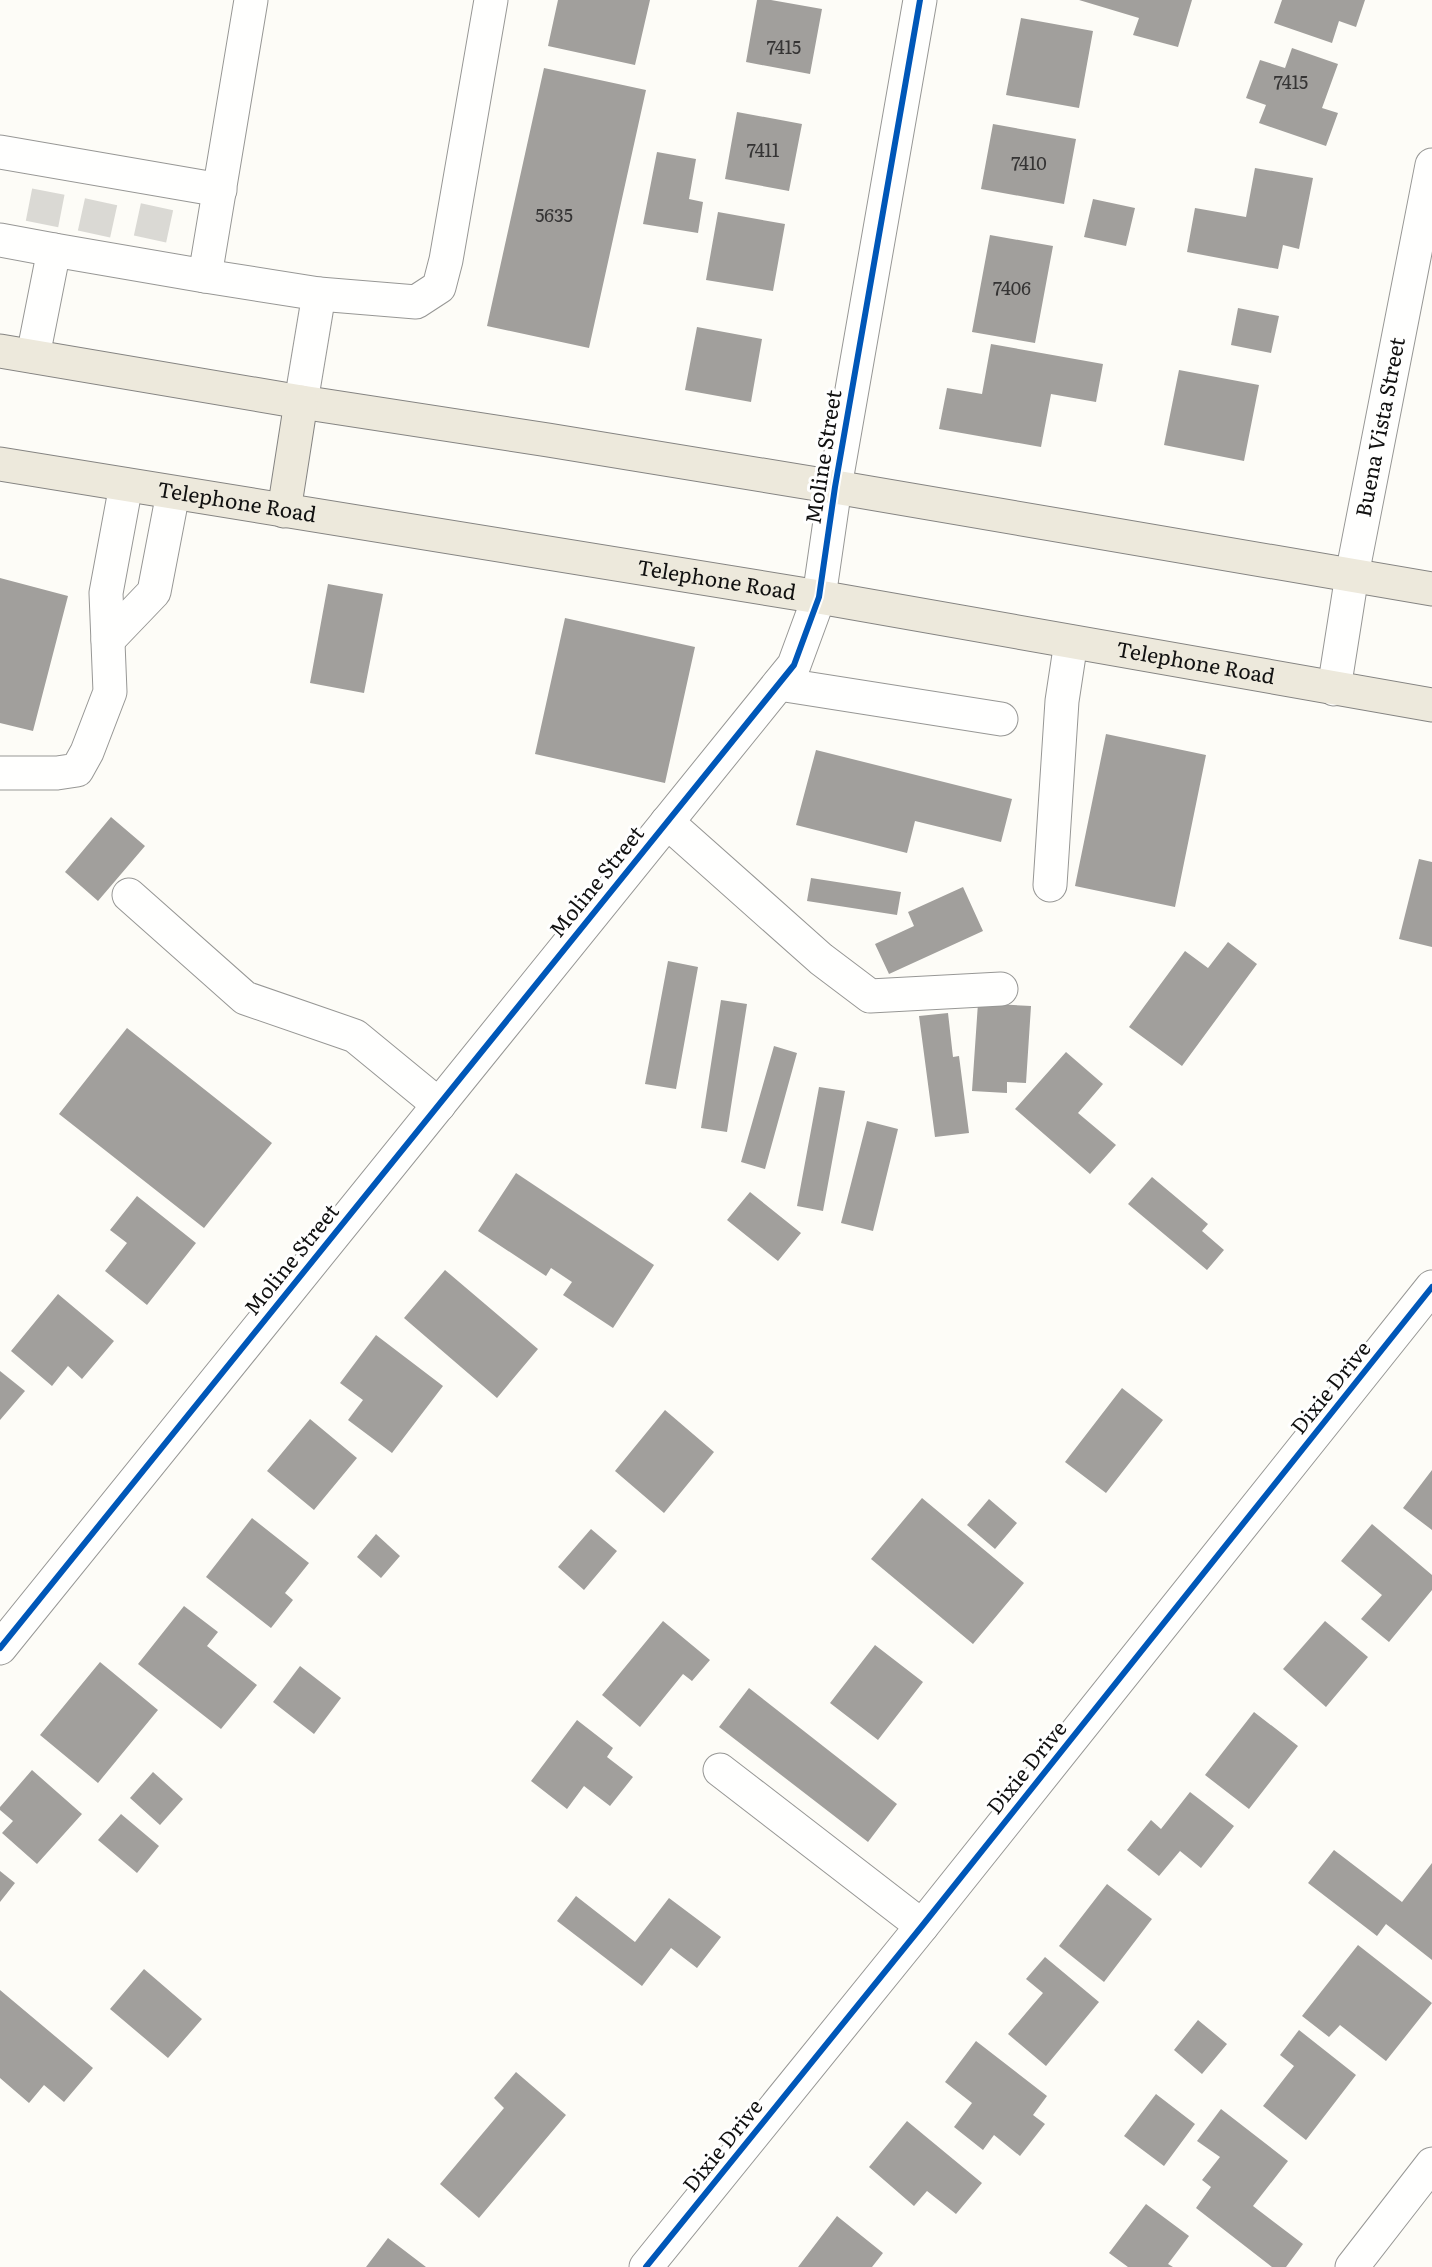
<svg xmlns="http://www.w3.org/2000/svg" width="1432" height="2267" viewBox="0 0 1432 2267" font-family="Literata,serif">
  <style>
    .building { fill: #a19f9c }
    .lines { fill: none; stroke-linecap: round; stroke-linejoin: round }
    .minor-tunnel { stroke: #dad9d4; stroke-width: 33; stroke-dasharray: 33 16; stroke-linecap: butt }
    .minor-casing { stroke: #979795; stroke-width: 35 }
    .major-casing { stroke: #858482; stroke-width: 35 }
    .minor { stroke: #fffffe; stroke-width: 33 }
    .major { stroke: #ede9dc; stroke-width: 33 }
    .cycleway-casing { stroke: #fff; stroke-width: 10 }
    .cycleway { stroke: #0057b8; stroke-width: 6 }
    .labels { text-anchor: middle; stroke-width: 6; stroke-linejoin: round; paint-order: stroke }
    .number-label { font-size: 18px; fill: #353434 }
    .street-label { font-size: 21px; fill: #111; stroke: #fff }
  </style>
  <rect width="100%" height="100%" fill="#fdfcf7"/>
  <path class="building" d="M558,0H650L635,65L548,46Z
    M757,0H771L822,9L810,74L746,62Z
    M1079,0H1192L1178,47L1133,35L1139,18Z
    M1282,0H1365L1356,27L1339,21L1332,43L1274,23Z
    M1021,18L1093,31L1079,108L1006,95Z
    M1292,48L1338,64L1322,108L1338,113L1326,146L1259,123L1266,105L1246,98L1260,60L1285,68Z
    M544,68L646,90L589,348L487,326Z
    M737,112L802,124L789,191L725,179Z
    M993,124L1076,139L1064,204L981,189Z
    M657,152L696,159L689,199L703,202L698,233L643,224Z
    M1255,168L1313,178L1299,249L1283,245L1278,269L1187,252L1195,208L1246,217Z
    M1093,199L1135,208L1126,246L1084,237Z
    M718,212L785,224L773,291L706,280Z
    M990,235L1053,246L1035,343L972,332Z
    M1238,308L1279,316L1271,353L1231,345Z
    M697,327L762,339L751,402L685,390Z
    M991,344L1103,364L1096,402L1051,394L1041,447L939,429L947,388L982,394Z
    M1179,370L1259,385L1244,461L1164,445Z
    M0,578L68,596L33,731L0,723Z
    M328,584L383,594L364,693L310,683Z
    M565,618L695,647L665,783L535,754Z
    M1106,734L1206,755L1175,907L1075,886Z
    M816,750L1012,799L1001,842L915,821L907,853L796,825Z
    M111,817L145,846L98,901L65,872Z
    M1419,859L1432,862V947L1399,939Z
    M811,878L901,892L897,915L807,901Z
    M963,887L983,931L889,974L875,944L914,926L908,912Z
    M1228,942L1257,964L1182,1066L1129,1027L1185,951L1208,968Z
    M668,961L698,967L676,1089L645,1084Z
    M721,1000L747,1004L727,1132L701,1128Z
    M978,1003L1031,1006L1026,1083L1007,1082V1093L972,1091Z
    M948,1013L953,1057L959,1056L969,1133L935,1137L919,1016Z
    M127,1028L272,1143L204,1228L59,1114Z
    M774,1046L797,1053L765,1169L741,1162Z
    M1066,1052L1103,1084L1078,1113L1116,1145L1090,1174L1015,1109Z
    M819,1087L845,1091L823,1211L797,1206Z
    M867,1121L898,1129L873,1231L841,1223Z
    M516,1173L654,1265L613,1328L563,1295L572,1282L551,1268L546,1276L478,1231Z
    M1152,1177L1208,1224L1202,1231L1224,1250L1207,1270L1128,1204Z
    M750,1192L801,1233L778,1261L727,1220Z
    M137,1196L196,1243L147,1305L105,1271L127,1243L110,1230Z
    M445,1270L538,1349L497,1398L404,1318Z
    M58,1294L114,1341L82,1379L68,1366L52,1386L11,1351Z
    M376,1335L443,1386L392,1453L348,1420L363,1400L340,1383Z
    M0,1371L25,1391L0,1420Z
    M1122,1388L1163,1420L1106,1493L1065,1462Z
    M665,1410L714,1452L664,1513L615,1471Z
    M310,1419L357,1458L314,1510L267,1471Z
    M1432,1470V1530L1403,1508Z
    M922,1498L1024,1583L973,1644L871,1559Z
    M989,1499L1017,1523L995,1549L967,1525Z
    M252,1518L309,1563L285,1593L293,1600L271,1628L206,1577Z
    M1372,1524L1432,1575V1590L1389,1642L1361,1619L1382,1595L1341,1561Z
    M591,1529L617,1551L584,1590L558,1567Z
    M376,1534L400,1556L381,1578L357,1557Z
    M184,1606L218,1632L207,1646L257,1685L221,1729L138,1664Z
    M663,1621L710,1660L692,1681L683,1674L640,1727L602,1695Z
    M1325,1621L1368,1657L1326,1707L1283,1669Z
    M875,1645L923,1682L878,1740L830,1703Z
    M100,1662L158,1710L98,1783L40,1735Z
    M300,1666L341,1698L314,1734L273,1702Z
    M749,1688L897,1804L868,1842L719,1727Z
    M1254,1712L1298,1746L1249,1809L1205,1775Z
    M577,1720L613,1748L607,1757L633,1777L610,1806L584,1786L567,1809L531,1781Z
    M32,1770L82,1814L37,1864L2,1833L13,1821L0,1810V1807Z
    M153,1772L183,1799L160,1825L130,1798Z
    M1190,1792L1234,1826L1201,1868L1180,1851L1159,1876L1127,1850L1151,1820L1161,1829Z
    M121,1814L159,1846L137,1873L98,1840Z
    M1334,1850L1402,1902L1432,1863V1960L1386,1924L1377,1936L1308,1883Z
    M0,1871L15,1883L0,1902Z
    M1107,1884L1152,1919L1104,1982L1059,1946Z
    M576,1896L635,1942L669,1898L721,1937L697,1968L671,1948L642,1986L557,1921Z
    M1358,1945L1432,2003L1386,2061L1340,2025L1329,2037L1302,2016Z
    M1045,1957L1099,2002L1046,2066L1008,2034L1043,1993L1026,1979Z
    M144,1969L202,2019L168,2058L110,2009Z
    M0,1990L93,2068L64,2102L44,2085L29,2103L0,2078Z
    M1198,2020L1227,2044L1202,2074L1174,2050Z
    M1299,2030L1356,2075L1306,2140L1263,2106L1294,2066L1280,2055Z
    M976,2041L1047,2096L1033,2115L1045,2124L1020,2156L994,2135L983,2150L954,2127L972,2103L945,2082Z
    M516,2072L566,2115L479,2218L440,2184L504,2108L494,2098Z
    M1156,2094L1195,2124L1164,2166L1124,2136Z
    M1221,2109L1288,2161L1253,2206L1303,2244L1286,2267H1272L1196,2208L1211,2187L1202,2180L1220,2157L1197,2141Z
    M907,2121L982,2183L956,2214L927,2191L914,2206L869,2167Z
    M1146,2204L1189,2236L1168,2264L1173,2267H1128L1109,2253Z
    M837,2216L883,2253L872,2267H798Z
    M388,2238L426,2267H366Z"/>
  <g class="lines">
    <path class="minor-tunnel" d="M42,224L52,173
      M94,234L105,184
      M150,239L160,193"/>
    <g class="minor-casing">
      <g id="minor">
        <path d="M0,152L220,190"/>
        <path d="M0,240L54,250L33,356"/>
        <path d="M54,250L205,276L251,0"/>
        <path d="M205,276L319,294L416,302L439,287L446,260L491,0"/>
        <path d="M301,402L319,294"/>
        <path d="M108,640L154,592L173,493"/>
        <path d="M779,684L1001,719"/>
        <path id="s1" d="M1334,689L1352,575L1432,165"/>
        <path d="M0,773H57L77,770L87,752L110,692L106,593L126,485"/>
        <path d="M667,822L821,959L870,996L1001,989"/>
        <path d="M1050,885L1062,701L1071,642"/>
        <path d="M129,895L245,998L355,1036L439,1105"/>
        <path d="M0,1648L794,665L819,597L835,487L920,0"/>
        <path d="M720,1770L922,1926"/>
        <path d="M646,2267L922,1926L1432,1287"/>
        <path d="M1352,2267L1432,2164"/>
      </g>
    </g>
    <g class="major-casing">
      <g id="major">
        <path d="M0,351L301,402L548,440L835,487L1432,589"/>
        <path id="s2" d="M0,464L819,597L1432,705"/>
        <path d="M284,511L301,402"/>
      </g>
    </g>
    <use href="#minor" class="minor"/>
    <use href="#major" class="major"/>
    <g class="cycleway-casing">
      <path id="cycleway" d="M0,1648L794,665L819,597L835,487L920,0
        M646,2267L922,1926L1432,1287"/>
    </g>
    <use href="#cycleway" class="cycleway"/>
  </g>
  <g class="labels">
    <g class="number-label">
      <text x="784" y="54">7415</text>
      <text x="1291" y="89">7415</text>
      <text x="763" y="157">7411</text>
      <text x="1029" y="170">7410</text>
      <text x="554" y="222">5635</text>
      <text x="1012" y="295">7406</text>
    </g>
    <g class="street-label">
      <text dy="7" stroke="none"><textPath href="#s1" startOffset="266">Buena Vista Street</textPath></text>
      <text transform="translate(824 457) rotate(-81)" y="7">Moline Street</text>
      <text dy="7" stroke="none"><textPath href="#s2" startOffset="240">Telephone Road</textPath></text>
      <text dy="7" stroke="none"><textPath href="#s2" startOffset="726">Telephone Road</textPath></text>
      <text dy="7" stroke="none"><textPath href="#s2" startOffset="1212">Telephone Road</textPath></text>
      <text transform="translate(597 882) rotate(-51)" y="7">Moline Street</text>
      <text transform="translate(292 1260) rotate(-51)" y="7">Moline Street</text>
      <text transform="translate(1331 1388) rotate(-51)" y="7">Dixie Drive</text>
      <text transform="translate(1027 1768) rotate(-51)" y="7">Dixie Drive</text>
      <text transform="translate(723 2146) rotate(-51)" y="7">Dixie Drive</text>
    </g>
  </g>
</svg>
